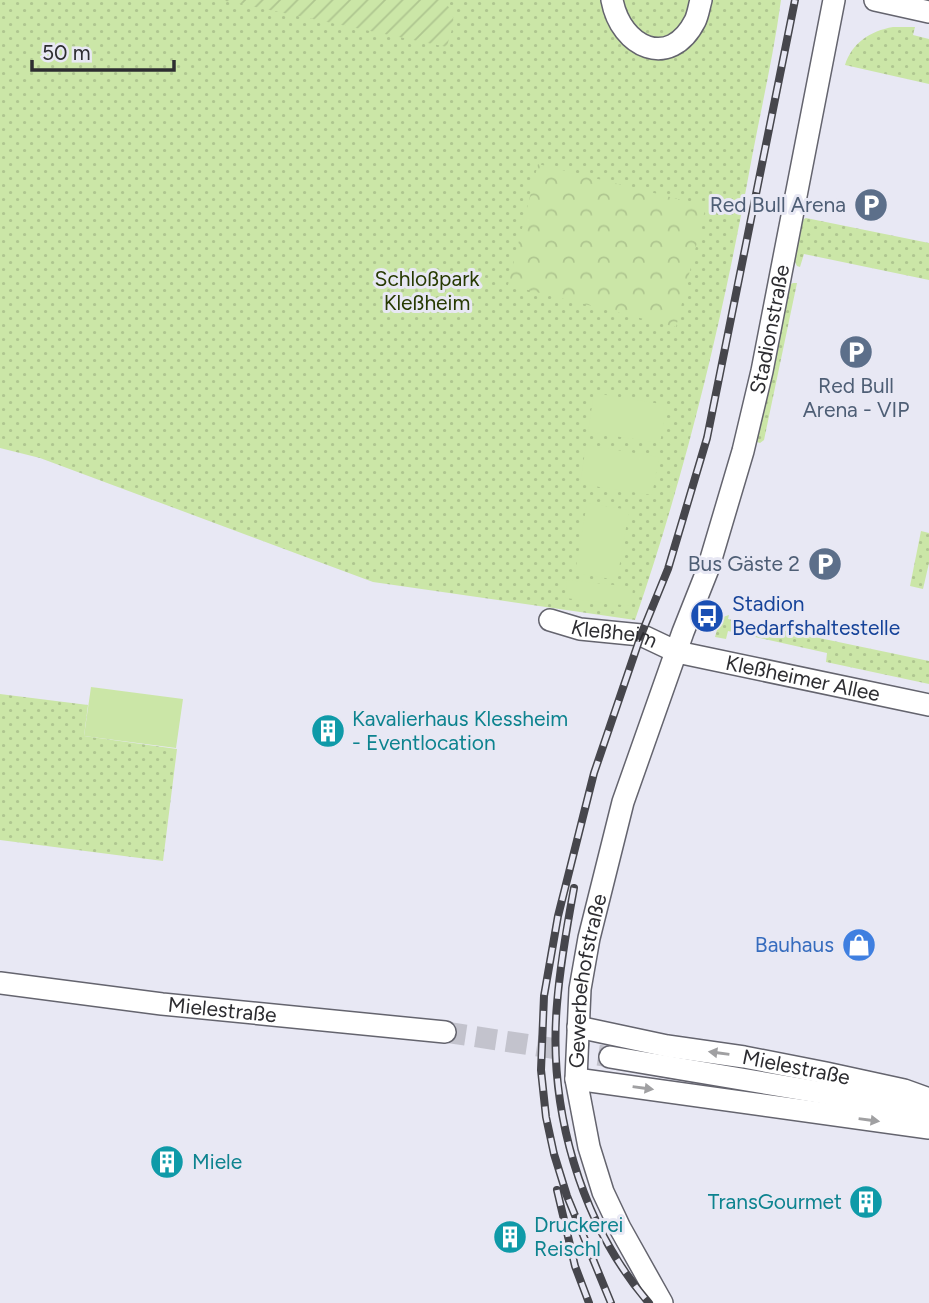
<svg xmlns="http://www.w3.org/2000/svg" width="929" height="1303" viewBox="0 0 929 1303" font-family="Figtree,sans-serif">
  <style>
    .grass { fill: url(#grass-dots) }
    .forest { fill: url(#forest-crowns) }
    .garden { fill: url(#garden-furrows) }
    .pitch { fill: #cbe6a7 }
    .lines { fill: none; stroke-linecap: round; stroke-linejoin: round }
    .minor-tunnel { stroke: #c3c3cd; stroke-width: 21; stroke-dasharray: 21 10; stroke-linecap: butt }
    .minor-casing { stroke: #64646e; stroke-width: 24 }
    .minor { stroke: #fff; stroke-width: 21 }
    .rail-casing { stroke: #46464c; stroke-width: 8 }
    .rail { stroke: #e8e8f4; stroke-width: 5; stroke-dasharray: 16; stroke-linecap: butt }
    .oneway { fill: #a0a0a2 }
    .labels { text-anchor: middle; stroke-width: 6; stroke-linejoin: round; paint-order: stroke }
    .service-label { font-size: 21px; fill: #4e5e75; stroke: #e8e8f4; text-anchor: end }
    .park-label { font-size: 21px; fill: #273a02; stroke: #e8e8f4 }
    .street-label { font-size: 21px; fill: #2d2d31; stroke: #e8e8f4 }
    .transit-label { font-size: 21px; fill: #164399; stroke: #e8e8f4; text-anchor: start }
    .culture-label { font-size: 21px; fill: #0d838f; stroke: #e8e8f4; text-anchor: start }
    .shop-label { font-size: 21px; fill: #366cbe; stroke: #e8e8f4; text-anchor: end }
  </style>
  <defs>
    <pattern id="grass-dots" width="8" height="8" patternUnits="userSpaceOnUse" patternTransform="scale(1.75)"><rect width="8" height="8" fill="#cbe6a7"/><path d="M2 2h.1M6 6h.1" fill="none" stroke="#afc690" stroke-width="1.8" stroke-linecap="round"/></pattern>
    <pattern id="forest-crowns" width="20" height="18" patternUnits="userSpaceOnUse" patternTransform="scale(1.75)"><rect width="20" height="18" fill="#cbe6a7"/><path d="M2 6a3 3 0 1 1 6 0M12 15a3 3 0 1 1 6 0" fill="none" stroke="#afc690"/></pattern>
    <pattern id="garden-furrows" width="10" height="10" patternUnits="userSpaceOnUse" patternTransform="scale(1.75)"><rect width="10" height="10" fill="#cbe6a7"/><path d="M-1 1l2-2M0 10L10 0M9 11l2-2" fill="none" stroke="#afc690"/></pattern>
  </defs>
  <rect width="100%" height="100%" fill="#e8e8f4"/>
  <path class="grass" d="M0,0H781C774,53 762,104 752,157C724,313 687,469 635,620L373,582L40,458L0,448Z
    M893,27H915L913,35L929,39V84L845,65C852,43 870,31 893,27Z
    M806,218L929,243V280L804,254L800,267L797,266C790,254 798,232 804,219Z
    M793,283H797L764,440L760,443L757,442L756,438L789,285Z
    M921,531L929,533V563L923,589L910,586Z
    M729,615L728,619L929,661V684L826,662L827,653L728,631L726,639L715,637L720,618Z
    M0,694L88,705L84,736L177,749L163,861L0,840Z"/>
  <path class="forest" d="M538,164L706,206L676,327L508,285Z"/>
  <path class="garden" d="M221,0H447L446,4C460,18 450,31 447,47Z"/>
  <path class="pitch" d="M594,393L667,405L660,443L588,432Z
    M586,445L659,457L652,495L580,484Z
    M587,503L629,510L617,580L575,573Z
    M567,580L633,587L631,606L565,598Z
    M91,687L183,699L176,748L84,736Z"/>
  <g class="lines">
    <path class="minor-tunnel" d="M445,1032L610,1057"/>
    <g class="minor-casing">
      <g id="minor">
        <path d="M612,0C621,48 670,70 695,21C698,15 699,7 701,0"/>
        <path d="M875,0L929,12"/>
        <path id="s1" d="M550,620L580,629L641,635L677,652L929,705"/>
        <path id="s2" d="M0,983L162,1004L445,1032"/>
        <path id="s3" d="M578,1027L667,1046L744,1057L826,1073L904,1090L929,1099"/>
        <path d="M610,1057L871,1101L929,1114"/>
        <path d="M576,1079L929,1128"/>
        <path id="s4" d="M662,1303L620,1228L603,1192L589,1147L576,1079L580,989L589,938L623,802L683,632L708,569L743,451L762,371L834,0"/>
      </g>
    </g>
    <use href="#minor" class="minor"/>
    <g class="rail-casing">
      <path id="rail" d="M574,888C567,926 560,965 557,1004C548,1108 580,1223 649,1303
        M557,1190L575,1266L589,1303
        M611,1303L567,1196L554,1154L546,1117L541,1070L544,996L558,916L594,773L641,635L668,569L707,438L795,0"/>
    </g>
    <use href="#rail" class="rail"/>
  </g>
  <defs><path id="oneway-solid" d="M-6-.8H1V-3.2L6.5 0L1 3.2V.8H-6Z" transform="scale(1.75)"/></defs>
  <g class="oneway">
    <use href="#oneway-solid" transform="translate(719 1053) rotate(-172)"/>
    <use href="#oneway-solid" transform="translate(643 1088) rotate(8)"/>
    <use href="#oneway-solid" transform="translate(869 1120) rotate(8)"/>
  </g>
  <defs>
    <g id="parking-disc" transform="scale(1.75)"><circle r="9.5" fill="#5c6f8a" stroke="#e8e8f4"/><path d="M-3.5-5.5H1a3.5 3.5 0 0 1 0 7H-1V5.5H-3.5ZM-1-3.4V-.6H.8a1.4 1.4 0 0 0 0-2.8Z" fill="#fff"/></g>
    <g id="bus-disc" transform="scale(1.75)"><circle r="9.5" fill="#1a4fb4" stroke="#e8e8f4"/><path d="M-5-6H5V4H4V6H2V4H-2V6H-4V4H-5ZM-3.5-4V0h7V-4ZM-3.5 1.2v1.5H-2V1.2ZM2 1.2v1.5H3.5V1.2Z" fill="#fff"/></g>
    <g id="building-disc" transform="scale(1.75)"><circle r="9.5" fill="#0f9aa8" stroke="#e8e8f4"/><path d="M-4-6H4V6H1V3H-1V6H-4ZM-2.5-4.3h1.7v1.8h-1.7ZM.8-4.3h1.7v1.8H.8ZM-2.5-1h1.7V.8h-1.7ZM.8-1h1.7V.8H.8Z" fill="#fff"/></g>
    <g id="shop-disc" transform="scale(1.75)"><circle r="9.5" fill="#3f7fe0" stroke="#e8e8f4"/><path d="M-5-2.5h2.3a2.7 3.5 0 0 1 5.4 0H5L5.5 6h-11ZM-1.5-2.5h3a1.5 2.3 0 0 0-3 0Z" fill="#fff"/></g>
  </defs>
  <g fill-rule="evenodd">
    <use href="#parking-disc" x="871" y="205"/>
    <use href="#parking-disc" x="856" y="352"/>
    <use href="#parking-disc" x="825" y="564"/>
    <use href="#bus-disc" x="707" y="616"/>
    <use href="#building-disc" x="328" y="731"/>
    <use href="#shop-disc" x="859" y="945"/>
    <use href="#building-disc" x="167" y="1162"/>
    <use href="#building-disc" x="866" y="1202"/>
    <use href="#building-disc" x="510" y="1237"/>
  </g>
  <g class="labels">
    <g class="service-label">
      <text x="846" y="212">Red Bull Arena</text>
      <text x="856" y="393" text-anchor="middle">Red Bull<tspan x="856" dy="24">Arena - VIP</tspan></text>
      <text x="800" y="571">Bus Gäste 2</text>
    </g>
    <g class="park-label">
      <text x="427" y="286">Schloßpark<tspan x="427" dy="24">Kleßheim</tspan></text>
    </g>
    <g class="street-label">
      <text dy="7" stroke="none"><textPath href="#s4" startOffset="1020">Stadionstraße</textPath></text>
      <text dy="7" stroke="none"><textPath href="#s1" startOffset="66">Kleßheim</textPath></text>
      <text dy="7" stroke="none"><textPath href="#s1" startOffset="261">Kleßheimer Allee</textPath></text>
      <text dy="7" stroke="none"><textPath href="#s4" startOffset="341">Gewerbehofstraße</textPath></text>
      <text dy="7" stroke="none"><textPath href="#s2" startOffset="224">Mielestraße</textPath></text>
      <text dy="7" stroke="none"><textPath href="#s3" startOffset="222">Mielestraße</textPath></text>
    </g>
    <g class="transit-label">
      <text x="732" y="611">Stadion<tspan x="732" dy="24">Bedarfshaltestelle</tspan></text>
    </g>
    <g class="culture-label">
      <text x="352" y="726">Kavalierhaus Klessheim<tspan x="352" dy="24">- Eventlocation</tspan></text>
      <text x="192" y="1169">Miele</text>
      <text x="842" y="1209" text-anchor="end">TransGourmet</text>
      <text x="534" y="1232">Druckerei<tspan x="534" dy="24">Reischl</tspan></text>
    </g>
    <g class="shop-label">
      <text x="834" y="952">Bauhaus</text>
    </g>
  </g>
  <path d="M32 60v10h142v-10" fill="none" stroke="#2d2d31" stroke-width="3.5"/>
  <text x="42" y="60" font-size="21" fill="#2d2d31" stroke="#e8e8f4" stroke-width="5" paint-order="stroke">50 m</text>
</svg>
